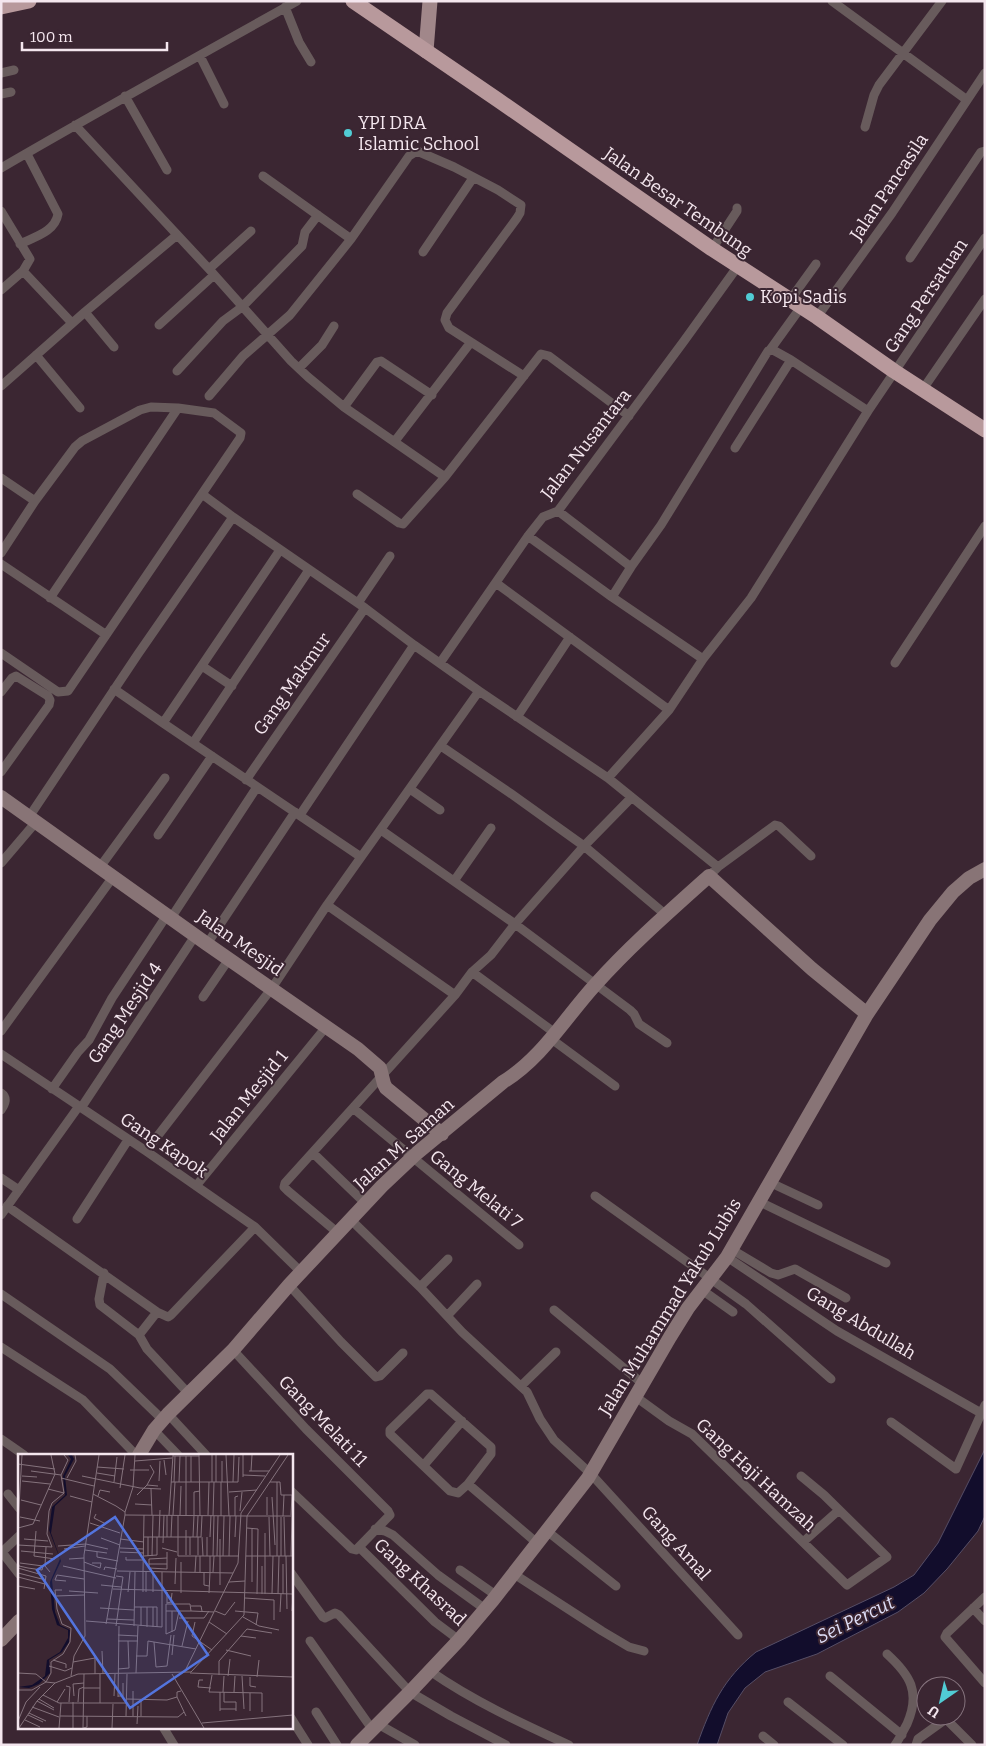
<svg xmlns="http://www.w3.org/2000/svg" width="986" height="1746" viewBox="0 0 986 1746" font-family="Bitter,serif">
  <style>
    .water { fill: #120d2c; stroke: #564e66 }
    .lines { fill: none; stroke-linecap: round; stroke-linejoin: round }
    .street { stroke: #685b5c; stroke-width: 9 }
    .secondary { stroke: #887476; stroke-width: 14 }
    .primary { stroke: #a1878a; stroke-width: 15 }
    .highway { stroke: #b8999c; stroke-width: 15 }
    .poi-dot { fill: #51ccd4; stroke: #3b2632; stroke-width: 2 }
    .labels { text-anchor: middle; stroke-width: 4; stroke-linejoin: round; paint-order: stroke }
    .poi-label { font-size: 18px; fill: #f4e6ee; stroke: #3b2632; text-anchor: start }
    .street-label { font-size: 18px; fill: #f4e6ee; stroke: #3b2632 }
    .water-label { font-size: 19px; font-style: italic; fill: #dedef8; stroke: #3b2632 }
    .inset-road { fill: none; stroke: #85737d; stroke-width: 1 }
    .view { fill: #5374de; fill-opacity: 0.15; stroke: #5374de; stroke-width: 2.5 }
    .inset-edge { fill: none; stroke: #f4e6ee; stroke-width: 2.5 }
  </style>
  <rect width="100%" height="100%" fill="#3b2632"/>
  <path class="water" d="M985,1449V1516L978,1531L947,1569L924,1593L898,1612L817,1654L765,1672L745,1688L728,1713L717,1745H697C711,1706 723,1679 756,1652L894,1587L914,1575L938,1543Z"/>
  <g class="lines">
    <path class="street" d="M832,1L967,100
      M285,7L299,42L311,62
      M200,56L224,104
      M1,73L14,70
      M1,94L11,92
      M125,96L167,170
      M75,125L209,269L291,361L308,377L344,407L445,477L541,354L549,356L629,416
      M865,127L874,95L879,85L942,1
      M1,168C99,111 198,56 297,1
      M263,176L351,239
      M1,211L30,259L23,271L1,290
      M20,244C34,237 55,232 58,214L27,154
      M712,249L737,211V208
      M423,252L473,178
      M910,258L981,152L985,151
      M209,269L251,231
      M23,271L72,323
      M790,300L816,264
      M85,312L114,347
      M817,317L892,213L985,73
      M159,325L214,275
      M770,350L801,307
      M36,355L80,408
      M299,368L322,345L334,326
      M177,371L223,321L242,307L302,246L305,232L318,215
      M1,386L85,312L177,235
      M923,389L985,299
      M209,396L243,356L290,315L351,239L409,156L417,151L454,167L498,190L521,205L520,213L517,218L447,313L445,320L449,328L524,376
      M344,407L377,362L381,361L432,395
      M395,441L471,342
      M735,448L791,360
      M1,478L35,501
      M202,494L233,517
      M357,494L399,523L403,524L445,477
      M558,511L631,567
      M528,536L612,597L703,659
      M280,550L163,723L361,857
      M1,553L35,501L75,447L82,441L140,410L151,407L178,408L214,413L241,433L240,438L68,691L58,692L1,653
      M1,564L105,634
      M496,583L669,710
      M612,597L631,567L661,525L768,351L773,350L791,360L868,411
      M50,598L178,408
      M358,603L390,556
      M440,663L528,536L543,517L558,511L684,341L738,266
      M895,663L985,526
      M202,666L232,686
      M114,689L163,723
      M1,692L12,678L16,676L48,696L50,700L49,705L1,772
      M517,717L570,637
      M193,743L309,570
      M441,746L510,793L584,846L666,915
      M608,778L669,710L703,659L751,598L868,411L985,238
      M246,780L365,608
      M410,789L440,810
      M300,815L414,645
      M29,817L138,654L233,517L365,608L414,645L479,691L608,778L718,867L709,876
      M381,830L515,924L630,1010L634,1014L639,1024L667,1043
      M158,835L212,756
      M1,863L36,822
      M100,867L165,778
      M718,867L775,825L779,826L811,856
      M454,881L491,828
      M327,905L455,995
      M171,918L257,787
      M207,944L295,812
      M472,972L555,1033
      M203,997L229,959
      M1,1031L113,877
      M550,1038L615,1086
      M1,1054L146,1151L255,1227L301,1272
      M52,1089L78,1052L89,1040L112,998L167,915
      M1,1093C8,1098 5,1104 1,1110
      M81,1108L195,936
      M353,1108L519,1245
      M146,1151L272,988L327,905L479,691
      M313,1153L365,1203
      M1,1178L19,1190
      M769,1182L818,1205
      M196,1186L326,1027
      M595,1196L746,1304L831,1379
      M758,1201L886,1263
      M7,1206L157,1312L139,1335
      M1,1215L79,1106
      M77,1219L128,1140
      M350,1219L420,1287L462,1332L527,1392L540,1419L554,1440L591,1474L738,1635
      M338,1233L288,1191L284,1187L285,1183L455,995L472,972L491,955L515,924L584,846L631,798
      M731,1249L771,1273L778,1275L795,1269L846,1298
      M727,1257L837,1331L981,1413
      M104,1273L99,1299L100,1305L139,1335L147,1349L189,1394
      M289,1285L341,1342L376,1377L380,1376L403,1353
      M420,1287L448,1259
      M702,1290L733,1312
      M1,1294L110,1369L163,1420
      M554,1310L643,1384
      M157,1312L168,1317L171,1315L255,1227
      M447,1316L477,1284
      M1,1347L83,1400L136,1455
      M233,1350L306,1429L388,1511L390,1515L356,1550L352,1549L291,1491
      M521,1386L556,1352
      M636,1397L669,1421L692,1434L847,1585L887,1557L824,1495L801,1476
      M168,1414L206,1455
      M891,1422L956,1469L985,1405
      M154,1430L178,1455
      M1,1439L24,1455
      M424,1465L462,1421
      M468,1484L458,1493L450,1491L390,1434V1430L427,1394H431L491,1447V1454L468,1484L537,1543
      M8,1494L19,1508
      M375,1529L385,1531L393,1535L438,1575L485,1609
      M547,1531L616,1586
      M803,1542L839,1510
      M359,1547L435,1622L459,1640
      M1,1551L19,1574
      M2,1552L19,1536
      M460,1570L497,1596
      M291,1573L323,1617L325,1618L335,1613L339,1615L410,1692L451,1716L506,1745
      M514,1574L602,1631L629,1647L644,1651
      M985,1597L947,1633L945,1637L985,1683
      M973,1608L985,1621
      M310,1641L372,1729
      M887,1654C910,1675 921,1692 907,1724C903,1731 900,1738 895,1745
      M430,1671C473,1701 521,1723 569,1745
      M830,1676L902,1735
      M788,1702L843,1745
      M316,1712L337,1745
      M291,1718L308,1745
      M378,1724L415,1745
      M163,1727L174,1745
      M763,1736L774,1745
      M916,1745L918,1739L943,1721L947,1720L972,1745"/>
    <path class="secondary" d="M1,797L207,944L358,1049L380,1068L384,1084L386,1088L442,1134
      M139,1455L154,1430L168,1414L233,1350L289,1285L382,1186L417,1153L503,1082C542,1058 565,1018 595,985C630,946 670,911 709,876L812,969L867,1014
      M1,1640L19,1621
      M357,1745L410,1692L459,1640L493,1600L588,1478L670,1337L688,1308L727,1257L867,1014L930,920L953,892L969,878L985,869"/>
    <path class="primary" d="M426,51L430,1"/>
    <path class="highway" d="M353,1L498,100L712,249L817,317L894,371L985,430
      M1,7L29,1"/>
  </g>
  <g class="poi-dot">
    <circle cx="348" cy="133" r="5"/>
    <circle cx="750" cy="297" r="5"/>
  </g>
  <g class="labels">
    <g class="poi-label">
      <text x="358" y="129">YPI DRA<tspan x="358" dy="21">Islamic School</tspan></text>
      <text x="760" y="303">Kopi Sadis</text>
    </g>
    <g class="street-label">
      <text transform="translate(889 187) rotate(-56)" y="6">Jalan Pancasila</text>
      <text transform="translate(678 202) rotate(35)" y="6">Jalan Besar Tembung</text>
      <text transform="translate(926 296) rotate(-56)" y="6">Gang Persatuan</text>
      <text transform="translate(586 444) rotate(-52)" y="6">Jalan Nusantara</text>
      <text transform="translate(292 684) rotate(-55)" y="6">Gang Makmur</text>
      <text transform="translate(240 943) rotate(35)" y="6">Jalan Mesjid</text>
      <text transform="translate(125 1013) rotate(-56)" y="6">Gang Mesjid 4</text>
      <text transform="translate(249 1096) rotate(-51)" y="6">Jalan Mesjid 1</text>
      <text transform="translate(404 1144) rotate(-42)" y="6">Jalan M. Saman</text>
      <text transform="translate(164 1145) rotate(34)" y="6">Gang Kapok</text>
      <text transform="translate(476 1189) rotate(39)" y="6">Gang Melati 7</text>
      <text transform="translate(670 1307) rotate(-58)" y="6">Jalan Muhammad Yakub Lubis</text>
      <text transform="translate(861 1323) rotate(31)" y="6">Gang Abdullah</text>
      <text transform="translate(323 1421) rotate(46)" y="6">Gang Melati 11</text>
      <text transform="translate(756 1475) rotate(43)" y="6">Gang Haji Hamzah</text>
      <text transform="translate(676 1543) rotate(48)" y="6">Gang Amal</text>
      <text transform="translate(420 1582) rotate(43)" y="6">Gang Khasrad</text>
    </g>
    <g class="water-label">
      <text transform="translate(855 1619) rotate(-26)" y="7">Sei Percut</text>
    </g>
  </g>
  <g transform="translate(18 1454)">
    <rect width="275" height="275" fill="#3b2632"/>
    <path d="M50,1H54L56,5L47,22L49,41L37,52L33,79L43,107L34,126L37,158L42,171L52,176L51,188L44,198L31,206L32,219L21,230L11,234L0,233L14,231L27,222L29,206L42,198L50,184V176L39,171L34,155L32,128L42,105L31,76L34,53L47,41L45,22L53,5Z" fill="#120d2c"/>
    <path class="inset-road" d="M181,1L182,62M194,1V28M198,1V28M208,1L211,62M155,2H181M168,2V28M173,2V28M146,6L148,21M117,7L154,4M204,7V28M0,10L37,15M79,13L106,15M112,16H131M13,17L43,21M231,17H251M233,17L234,1M79,19L97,22M225,21L247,22M4,22L19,23M64,22L122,34L143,35M225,23V1M43,24L76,32M49,24L58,7L57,1M4,27L32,30M141,27L142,7M96,28L99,3M153,28H220L221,3M156,28L157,2M161,28L162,2M215,28L216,1M252,28H262L263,41H275M259,28V102M129,31L136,18L132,11M102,34L107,1M30,35L46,39M133,35L134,61M211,38L239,36M75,40L98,52L107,58V61L229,62L270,1M119,41L129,31L140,32M52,42L74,48M80,42L82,36L92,38M254,43L257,91M3,46L23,51M117,50L134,51M222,57L224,38M107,58L115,33L117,1M78,60L76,64L88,70M149,61V83M151,61L155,1M155,61L157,28M160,61V102H221M162,61L163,32M168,61V28M176,61V38L182,37M190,61L191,28M249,61V43M273,61L274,41M195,62L196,28M203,62V28M217,62V43L220,42M265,62L266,41M2,63L22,67M251,63L252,102M263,63V102M266,63L267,102M72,69L102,79M0,70L4,1M0,74L15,70L37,20L33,1M229,74L240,75L239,140M168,76V101M18,77L16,102L37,105M247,79V140M126,83H180V101M141,83L142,56M153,83L154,61M172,83V101M175,83L176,61M179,83L180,62M180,83H183L184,62M184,83L185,102M189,83V102M192,83L193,61M217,83L218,62M83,84L102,91M6,85L30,87M102,85L126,88M202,85V131M145,89L146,61M0,91L34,93L29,80L31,57L34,49L46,39L43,21L50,6L46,1M40,92L68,90L90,95M28,93L27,112L32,118M102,94L126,95M144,94L159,98M46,95L67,92M67,96L89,99M3,97L35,100M79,98V103L100,107M102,98L126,99M149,98V115L131,114V105L149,104M126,102L139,101V83M130,102V83M134,102L135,61M192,102V118M195,102L196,62M199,102L200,62M205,102L206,62M211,102L212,62M228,102H275M268,102L269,155M273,102L274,63M108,103V106H125M51,105L66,104M0,108L1,112L10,114L24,116L25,112M66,108L82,114L83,109H74M2,109L25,112M131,110H149M45,112L98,124M244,112V140M0,114L28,122L26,135M86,116L87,113L99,115M99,117L215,119M125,118L126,61M125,118V138M128,118V138M177,118L178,102M182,118V102M186,118V131L191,132M195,118L196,102M0,119L28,126M0,123L27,130M48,127L37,126L39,121L66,125M211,128L227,127M234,128V75M157,130L158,104M83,131L103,133M0,132L17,135M95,135L275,140M51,137L80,139M110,138L112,118M135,138V118M144,138V118M149,138V149L153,148L154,139M163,139V108M191,139L192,118M254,140L255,102M260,140L261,102M265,140V110M38,142L66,141M227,144L256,146V166M173,152H183L184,157M116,153H139V173M135,153V173M82,154L116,156M148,157H173M161,157L157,176L148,180V150H172L173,157L196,158M197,157L207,161L217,148M217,157L240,159L238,171M274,157L275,140M262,158L263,140M225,163L241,172L261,176M161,164H186L191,157M89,165L116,166M68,167L144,173V138M177,168L174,182L194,196M191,168L209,180M88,170L107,61M98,172L105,123L98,122M116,172L117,118M123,172V153M129,173V153M229,175L254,179M154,178V157M100,181L120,182M223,182L238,184M100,187H120M136,188L138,213L149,212L153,181M164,192L170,167M208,196L233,202M84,197L85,219M154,201L156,181M77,202V220M118,202H129L130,187L178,195M35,206L48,210V214M55,208L77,204M31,212L47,217L54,214M100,215L111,214L110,187M167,217L220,109L223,59L262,1M0,219L18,220L28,228L37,229L60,220L173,218L226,161L229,62H275M118,219L120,172M172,219L275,223M154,220L186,274M194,221L191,238L244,239V258M201,221V207L229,175M53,222L56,202L67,182L66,101L81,1M210,222L212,205M224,222L226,255M232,223V232L238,233M239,223L241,206M185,226H181L180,233L193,234M48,232L52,233L51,248M66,234H82M0,236H14L28,228L33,219V208L45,200L52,188L53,174L44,170L39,155L37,136H44M115,237V262M163,237L159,238V243L168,262M205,238L206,222M206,238V248H218V257M216,238L217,222M25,241L41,249H109M56,242L55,230L66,229M96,242L97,220M100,242H105V229M100,243L101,172M21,245L36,254M109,245L149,246L159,243M19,247L36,256M39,248L47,235M55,248V274M60,248L61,235L66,233M82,249V220M14,253L41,263M202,255H218M202,257V238M232,257V239M11,259L28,267M10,261L25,268M42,262L160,263L166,258M108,262L109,220M123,262V245M7,266L22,273M0,267L8,248L22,233M184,269L275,261M119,270L120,252M1,274L19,247L37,229M41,274L43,249M65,274L66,220M65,274L69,273V262M94,274L95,250"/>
    <path class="view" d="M97,63L190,201L112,254L19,116Z"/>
    <rect width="275" height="275" class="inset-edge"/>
  </g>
  <rect width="986" height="1746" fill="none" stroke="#f4e6ee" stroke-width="5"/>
  <g transform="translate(941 1701) rotate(214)"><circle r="24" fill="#3b2632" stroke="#85737d"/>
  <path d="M0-4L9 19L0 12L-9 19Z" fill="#51ccd4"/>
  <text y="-8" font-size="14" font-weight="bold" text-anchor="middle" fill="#f4e6ee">U</text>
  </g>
  <path d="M22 42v8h145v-8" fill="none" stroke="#f4e6ee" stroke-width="2.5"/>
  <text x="30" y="42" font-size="15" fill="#f4e6ee" stroke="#3b2632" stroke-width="4" paint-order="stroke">100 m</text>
</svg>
